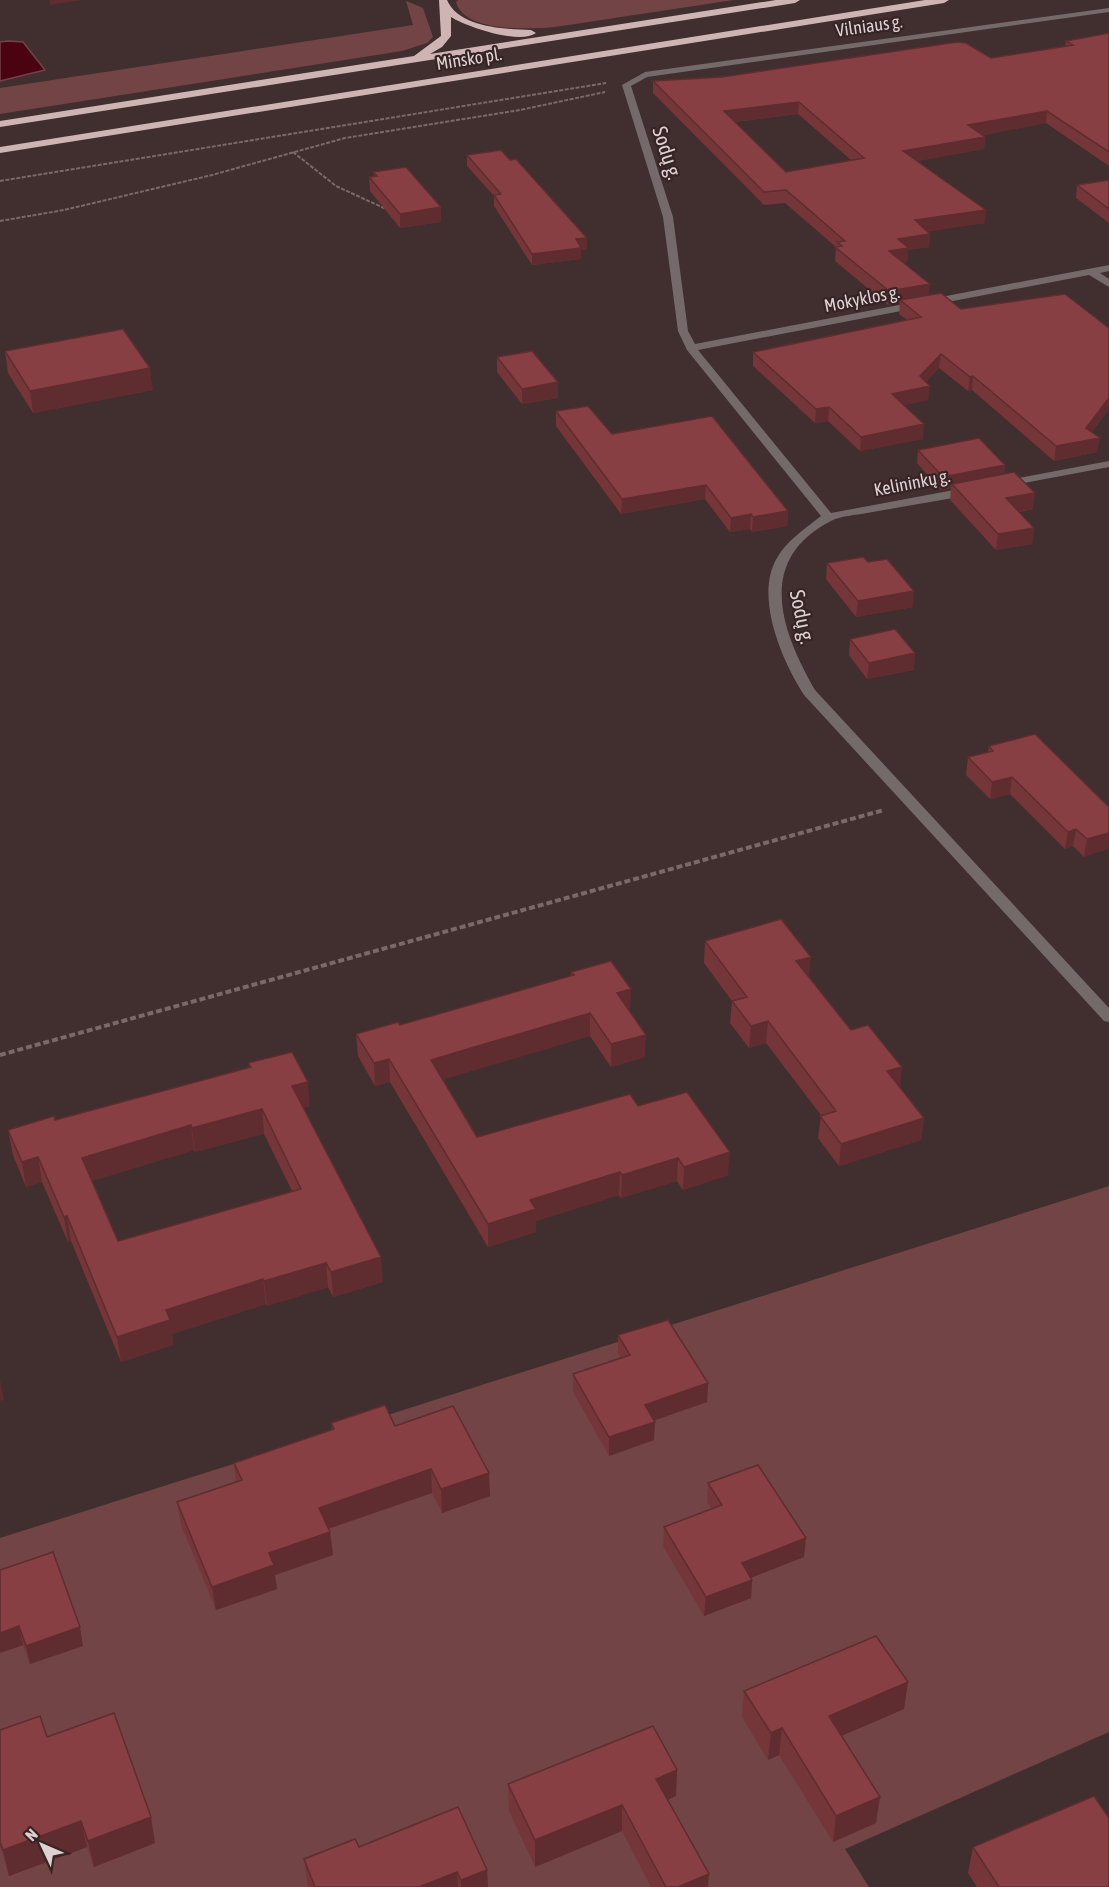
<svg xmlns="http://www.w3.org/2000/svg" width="1109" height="1887" viewBox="0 0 1109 1887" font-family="'Asap Condensed',sans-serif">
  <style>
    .green { fill: #734445 }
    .water { fill: #4a0310; stroke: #76414a; stroke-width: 1.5 }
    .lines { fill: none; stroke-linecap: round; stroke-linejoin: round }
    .path-far1 { stroke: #7a6969; stroke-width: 2; stroke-dasharray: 4 1.5; stroke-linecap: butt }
    .path { stroke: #7a6969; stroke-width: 4; stroke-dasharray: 6 3; stroke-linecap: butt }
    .minor { fill: #756a6a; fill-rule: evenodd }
    .highway { fill: #ceb5b4; fill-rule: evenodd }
    .wall { fill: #75363a; fill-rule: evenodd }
    .shaded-wall { fill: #5f2c2f }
    .building { fill: #883f43; stroke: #5f2c2f; stroke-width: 1.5; fill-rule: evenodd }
    .labels { text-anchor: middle; stroke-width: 4.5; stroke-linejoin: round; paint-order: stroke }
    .far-street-label { font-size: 18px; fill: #ded1d1; stroke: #372424 }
    .street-label { font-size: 21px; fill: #ded1d1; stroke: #372424 }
  </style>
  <rect width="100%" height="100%" fill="#412e2e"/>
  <path class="green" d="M458,0H734L555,27C530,29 464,33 456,2Z
    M406,1L423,8L433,37L427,43L402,51L0,114V88L413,25Z
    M1109,1186V1732L845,1849L869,1887H0V1538Z"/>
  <path class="water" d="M8,41L23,42L45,70L0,81V42Z"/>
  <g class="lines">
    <path class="path-far1" d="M293,152L336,186L386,209
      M0,181L606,83
      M0,221L64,210L212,175L345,138L520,110L605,92"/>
    <path class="path" d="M0,1055L884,810"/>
    <path class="minor" d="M1109,8V12L647,77L631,86L673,217L688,331L695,344L1109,265V271L1100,273L1109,279V287L1089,275L698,350L831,513L970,487L976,491L970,495C936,501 901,507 867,513C856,515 840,516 831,521C755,560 781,631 815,690L1109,1008V1022L1104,1021L804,695C782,661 754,596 777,558C787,540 805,529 821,516L687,350L678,331L663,217L622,85L645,72Z
      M1109,461V467L1003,487L997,484L1003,481Z"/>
    <path class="highway" d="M439,0H447C459,28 505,29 531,30L536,33C520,45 467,27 451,17V36L442,47L430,54L776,0H800L795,3L0,127V121L414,56L441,36Z
      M925,0H949L944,3L0,153V147Z"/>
  </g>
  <path class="wall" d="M1109,33V166L1046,123L983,135L985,137L984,149L917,161L985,223L928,231L930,234L929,247L908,250L907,262H903L929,295L961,309L1109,409L1092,432L1097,452L1054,461L972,390L968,391L939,368L926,382L928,400L904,405L923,439L860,451L828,421L815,423L753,366V352L907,320L899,314L900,303L888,305L835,261L836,247L785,203L764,205L653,93V81L991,58L1065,47L1066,41ZM798,114L851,160L786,172L735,122Z
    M467,155L510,160L587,249L581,250V259L532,265L494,206V196L467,166Z
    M373,172L441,222L400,228L370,191L369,177L374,176Z
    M1109,180V223L1076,198L1077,185Z
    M5,351L153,390L33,413L8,373Z
    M497,357L558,382V398L522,404L497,372Z
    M556,411L612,434L788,511L787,526L752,532L750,529L730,532L705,499L621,514L556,426Z
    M918,450L1005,465L1004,474L1033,509L1019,512L1034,528L1032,544L996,550L950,500L951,488L941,490L917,463Z
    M868,562L913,607L856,617L826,579L827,563Z
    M850,639L914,670L867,679L849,655Z
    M989,746L1109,807L1084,857L1073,846L1065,849L1010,794L990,799L966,775L968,757L988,752Z
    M705,941L810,978L851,1030L924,1118L921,1140L839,1166L818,1138L821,1115L766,1043L749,1048L730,1023L732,1001L704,963Z
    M571,972L630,1012L645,1057L611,1067L590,1036L443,1079L477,1137L638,1106L728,1175L683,1190L677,1181L621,1198L619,1195L536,1221V1232L488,1247L390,1082L375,1086L358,1056L356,1034L400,1025L571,976Z
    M248,1063L310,1106L303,1108L383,1282L333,1297L328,1287L267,1306L266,1304L172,1334L173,1345L121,1362L71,1241L68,1242L42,1182L26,1187L13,1155L8,1130L55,1120L249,1067ZM264,1134L292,1191L118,1241L92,1181L194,1150L195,1152Z
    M618,1335L708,1383L707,1402L654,1420V1440L609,1456L573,1392V1374L620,1358L618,1354Z
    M331,1423L395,1426L490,1496L442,1513L432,1493L329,1529L330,1532L333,1555L275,1575L277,1589L216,1610L181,1525L177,1502L236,1482L234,1463L332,1430Z
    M708,1483L804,1557L751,1577L752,1580L751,1598L704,1616L663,1546L664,1527L712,1509L707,1502Z
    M0,1570L83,1646L30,1664L23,1645L0,1653Z
    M744,1691L904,1709L841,1736L876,1823L833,1842L779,1755L768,1760L742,1717Z
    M0,1730L47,1737L155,1843L94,1867L87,1847L9,1876L0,1846Z
    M677,1770L676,1796L668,1800L708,1887H651L622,1831L535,1867L509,1811L508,1784Z
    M359,1847L487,1870L488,1887H308L304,1859Z
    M973,1847L1109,1887H977L968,1873Z"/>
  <path class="shaded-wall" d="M49,0H83L50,5Z
    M799,102L798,114L724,123V111Z
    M1047,111L1046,123L967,138L968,125Z
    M985,137L984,149L902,164L903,151Z
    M441,207V222L400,228V214Z
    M986,210L985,223L913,234L915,220Z
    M930,234L929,247L908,250L907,262L888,265L889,251L898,239Z
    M587,238V249L581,250V259L532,265V254L576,239Z
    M930,284L928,297L900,300V303L888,305L889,291Z
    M941,354L939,368L921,388L930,386L928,400L891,408L892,394L920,376Z
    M150,368L153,390L33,413L30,391Z
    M973,376L972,390L968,391L970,377Z
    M558,382V398L522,404V389Z
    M1109,398V409L1085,441L1100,438L1097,452L1054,461L1056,446L1086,428Z
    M829,407L828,421L815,423L816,409Z
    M924,424L923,439L860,451L861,437Z
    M1005,465L1004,478L952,484L951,488L941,490L943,477Z
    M706,485L705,499L621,514L622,499Z
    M1035,493L1033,509L1004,514L1006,498Z
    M788,511L787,526L752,532L753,517Z
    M751,514L750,529L730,532L731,518Z
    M1034,528L1032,544L996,550L998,534Z
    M914,591L913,607L856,617L858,601Z
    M915,653L914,670L867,679L869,663Z
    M1012,777L1010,794L990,799L992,782Z
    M1076,829L1073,846L1065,849L1068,832Z
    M1109,833V849L1084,857L1087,839Z
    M811,957L809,979L796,961Z
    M631,989L630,1012L616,1015L617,993Z
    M590,1013V1036L432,1083L431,1060Z
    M768,1021L766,1043L749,1048L751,1026Z
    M646,1035L645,1057L611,1067V1044Z
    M389,1059L390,1082L375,1086L374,1063Z
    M902,1067L900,1090L887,1071Z
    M308,1082L310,1106L294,1111L292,1086Z
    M262,1109L264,1134L195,1152L192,1128Z
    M924,1118L921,1140L839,1166L841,1144Z
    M191,1125L194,1150L86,1183L82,1158Z
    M730,1152L728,1175L683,1190L684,1167Z
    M38,1157L42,1182L26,1187L22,1162Z
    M678,1158L677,1181L621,1198L622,1175Z
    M620,1172L619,1195L536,1221V1232L488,1247V1224L530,1200Z
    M67,1216L71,1241L68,1242L64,1217Z
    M381,1257L383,1282L333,1297L331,1272Z
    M326,1263L328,1287L267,1306L264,1281Z
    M263,1279L266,1304L172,1334L173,1345L121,1362L117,1337L166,1310Z
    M0,1379L4,1400L0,1401Z
    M708,1383L707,1402L644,1424L645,1405Z
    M655,1422L654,1440L609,1456V1437Z
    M431,1469L432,1493L321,1531L319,1508Z
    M489,1473L490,1496L442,1513L441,1489Z
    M330,1532L333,1555L275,1575L277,1589L216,1610L212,1587L269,1553Z
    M806,1538L804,1557L740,1582L742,1563Z
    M752,1580L751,1598L704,1616L706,1597Z
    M19,1626L23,1645L0,1653V1633Z
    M80,1627L83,1646L30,1664L26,1646Z
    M908,1682L904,1709L825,1743L829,1716Z
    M782,1728L779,1755L768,1760L771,1733Z
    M677,1770L676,1796L655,1805L656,1779Z
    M880,1797L876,1823L833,1842L836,1816Z
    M622,1805V1831L535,1867V1840Z
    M151,1817L155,1843L94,1867L88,1841Z
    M81,1821L87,1847L9,1876L3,1850Z
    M487,1870L488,1887H461V1880Z
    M457,1872L458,1887H419Z
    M709,1874L708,1887H678Z"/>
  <path class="building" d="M1109,33V152L1047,111L968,125L985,137L903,151L986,210L915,220L930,234L898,239L909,248L889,251L930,284L889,291L835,247L842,246L837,242L845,241L786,190L764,192L653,81L722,77L957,42L966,43L991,58L1073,45L1066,41ZM799,102L864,158L786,172L724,111Z
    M501,150L510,160L516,159L587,238L576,239L581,248L532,254L494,195L501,194L467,155Z
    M406,167L441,207L400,214L369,177L377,176L373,172Z
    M1109,180V209L1077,185Z
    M941,293L961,309L1065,294L1109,328V398L1086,428L1100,438L1056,446L973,376L970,377L941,354L920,376L930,386L892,394L924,424L861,437L829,407L816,409L753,352L921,317L900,300Z
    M123,329L150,368L30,391L5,351Z
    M532,351L558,382L522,389L497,357Z
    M588,406L612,434L712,416L788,511L753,517L751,514L731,518L706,485L622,499L556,411Z
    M979,438L1005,465L943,477L918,450Z
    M1014,472L1035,493L1006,498L1034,528L998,534L952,484Z
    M863,557L868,562L887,559L914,591L858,601L827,563Z
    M895,629L915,653L869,663L850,639Z
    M1035,734L1109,807V833L1087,839L1076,829L1068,832L1012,777L992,782L968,757L993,751L989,746Z
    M781,919L811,957L796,961L851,1030L868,1025L902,1067L887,1071L924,1118L841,1144L820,1116L836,1111L768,1021L751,1026L732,1001L747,997L705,941Z
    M611,961L631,989L617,993L646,1035L611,1044L590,1013L431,1060L477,1137L630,1094L638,1106L687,1092L730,1152L684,1167L678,1158L622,1175L620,1172L530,1200L536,1209L488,1224L389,1059L374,1063L356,1034L398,1022L400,1025L574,975L571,972Z
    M292,1052L308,1082L292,1086L381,1257L331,1272L326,1263L264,1281L263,1279L166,1310L170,1320L117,1337L67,1216L64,1217L38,1157L22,1162L8,1130L54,1116L55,1120L251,1067L248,1063ZM262,1109L301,1189L118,1241L82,1158L191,1125L192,1128Z
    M668,1320L708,1383L645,1405L655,1422L609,1437L573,1374L630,1355L618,1335Z
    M385,1405L395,1426L453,1406L489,1473L441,1489L431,1469L319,1508L330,1532L269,1553L274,1565L212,1587L177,1502L242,1480L234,1463L334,1429L331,1423Z
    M758,1465L806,1538L742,1563L752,1580L706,1597L664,1527L722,1505L708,1483Z
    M53,1552L80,1627L26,1646L19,1626L0,1633V1570Z
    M876,1636L908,1682L829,1716L880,1797L836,1816L782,1728L771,1733L744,1691Z
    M114,1713L151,1817L88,1841L81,1821L3,1850L0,1842V1730L40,1716L47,1737Z
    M653,1726L677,1770L656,1779L709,1874L678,1887H666L622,1805L535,1840L508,1784Z
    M1094,1796L1109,1818V1887H999L973,1847Z
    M458,1807L487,1870L461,1880L457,1872L419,1887H315L304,1859L355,1839L359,1847Z"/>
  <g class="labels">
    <g class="far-street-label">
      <text transform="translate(869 26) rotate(-8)" y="6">Vilniaus g.</text>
      <text transform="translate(469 59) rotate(-9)" y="6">Minsko pl.</text>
      <text transform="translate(862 299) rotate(-11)" y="6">Mokyklos g.</text>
      <text transform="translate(912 483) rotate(-11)" y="6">Kelininkų g.</text>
    </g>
    <g class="street-label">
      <text transform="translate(667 153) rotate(72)" y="7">Sodų g.</text>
      <text transform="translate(802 617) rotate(78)" y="7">Sodų g.</text>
    </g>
  </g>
  <g transform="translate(42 1845) rotate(314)" stroke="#372424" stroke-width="4.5" paint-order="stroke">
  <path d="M0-4.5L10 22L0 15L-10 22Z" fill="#ded1d1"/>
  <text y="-9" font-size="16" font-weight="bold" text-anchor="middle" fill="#ded1d1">N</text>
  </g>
</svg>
